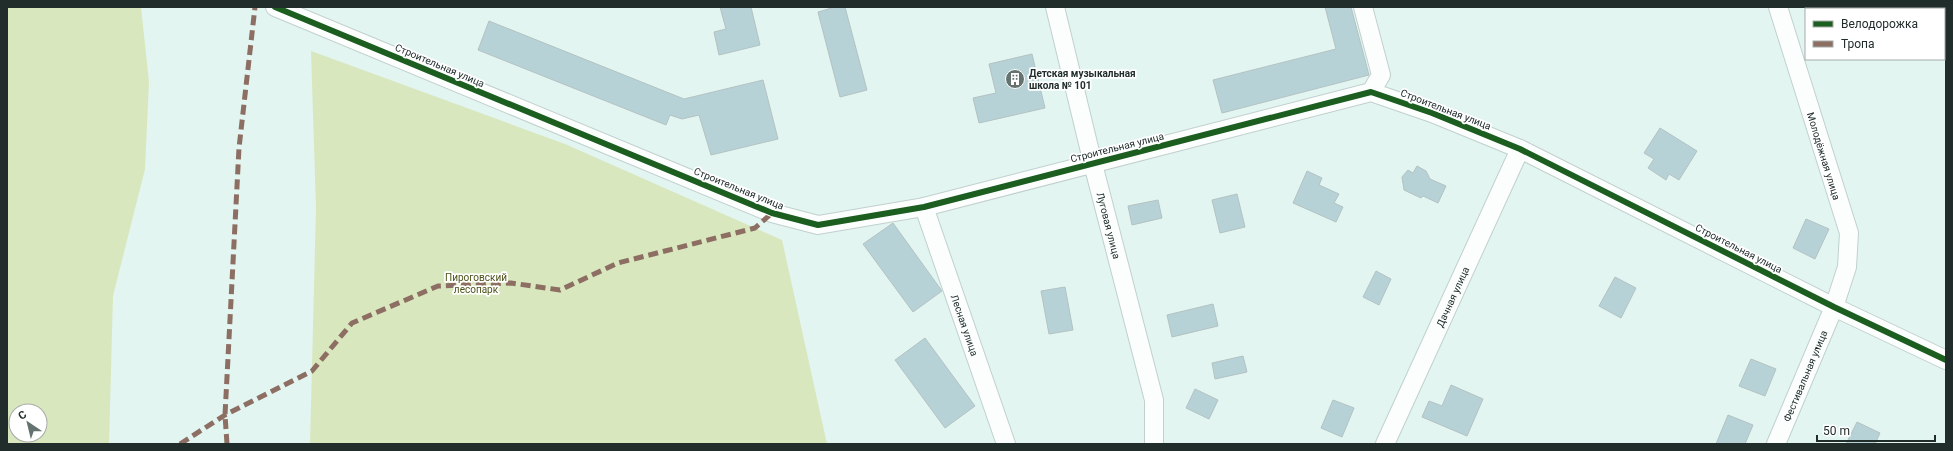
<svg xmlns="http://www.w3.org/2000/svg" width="1953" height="451" viewBox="0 0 1953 451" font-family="Roboto,sans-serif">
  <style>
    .green { fill: #d9e7be; fill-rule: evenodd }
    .building { fill: #b7d2d6; stroke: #b3c2c2 }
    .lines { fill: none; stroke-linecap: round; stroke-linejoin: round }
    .minor-casing { stroke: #c1d0ce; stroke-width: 20 }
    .minor { stroke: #fbfefd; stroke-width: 18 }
    .quiet { stroke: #8d6e63; stroke-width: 5; stroke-dasharray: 10 5; stroke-linecap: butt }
    .cycleway-casing { stroke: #fff; stroke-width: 8 }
    .cycleway { stroke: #1b5e20; stroke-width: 6 }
    .labels { text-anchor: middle; stroke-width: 3.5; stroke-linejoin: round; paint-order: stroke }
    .street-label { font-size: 10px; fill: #202d2b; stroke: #fff }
    .poi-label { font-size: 10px; font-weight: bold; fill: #202d2b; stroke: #fff; text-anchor: start }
    .park-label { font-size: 10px; fill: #4d521a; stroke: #fff }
  </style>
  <rect width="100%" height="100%" fill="#e2f5f1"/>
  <path class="green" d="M7,7H141L149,82L145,169L113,296L109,444H7ZM16,411H40V435H16Z
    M311,51L565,144L782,240L827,444H310L316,208Z"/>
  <path class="building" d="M720,7H751L760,45L719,55L714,32L726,29Z
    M835,7H845L867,90L840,97L818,12Z
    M1325,7H1351L1369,75L1222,113L1213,80L1336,49Z
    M489,21L684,99L763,80L778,139L711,155L699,115L682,119L670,115L666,125L478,50Z
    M1032,54L1045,108L979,123L973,98L996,93L989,64Z
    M1660,128L1697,151L1679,180L1669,174L1666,180L1648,168L1654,159L1644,153Z
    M1417,166L1426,171L1430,179L1446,186L1438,203L1423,196L1421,198L1404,190L1402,177L1408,170L1413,173Z
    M1307,171L1322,178L1319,185L1339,194L1334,203L1343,207L1336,222L1293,203Z
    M1237,194L1245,227L1220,233L1212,200Z
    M1158,200L1162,218L1132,225L1128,206Z
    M1806,219L1829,229L1815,259L1793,248Z
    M893,223L942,291L913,312L863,244Z
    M1376,271L1391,279L1379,305L1363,297Z
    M1615,277L1636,288L1621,318L1599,306Z
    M1065,287L1073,330L1049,334L1041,291Z
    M1213,304L1218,326L1172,337L1167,315Z
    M925,338L975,406L945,428L895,360Z
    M1243,356L1247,372L1215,379L1212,363Z
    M1751,359L1776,369L1765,396L1739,386Z
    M1451,385L1483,399L1467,436L1422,417L1429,401L1442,406Z
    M1195,389L1218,400L1209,419L1186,408Z
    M1333,400L1354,408L1342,437L1321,428Z
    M1728,415L1753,425L1745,444H1716Z
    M1857,422L1880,433L1875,444H1846Z"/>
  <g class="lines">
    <g class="minor-casing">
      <g id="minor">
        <path d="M275,7L772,213L818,225L924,207L1371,92L1432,113L1520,149L1834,307L1946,360"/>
        <path id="s1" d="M1055,7L1093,164L1154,400V444"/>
        <path d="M1363,7L1381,75L1371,92"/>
        <path id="s2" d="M924,207L1006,444"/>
        <path id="s3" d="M1385,444L1520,149"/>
        <path id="s4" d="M1776,444L1834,307L1847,267L1849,233L1778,7"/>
      </g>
    </g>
    <use href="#minor" class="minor"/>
    <path class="quiet" d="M180,444L225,415L312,371L352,323L438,286L511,283L560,290L618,263L755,228L772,213
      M227,444L225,415L239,148L255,7"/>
    <g class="cycleway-casing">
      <path id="cycleway" d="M275,7L772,213L818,225L924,207L1371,92L1432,113L1520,149L1834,307L1946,360"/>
    </g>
    <use href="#cycleway" class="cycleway"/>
  </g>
  <defs>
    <g id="building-disc" transform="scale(1)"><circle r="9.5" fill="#647370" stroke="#fff"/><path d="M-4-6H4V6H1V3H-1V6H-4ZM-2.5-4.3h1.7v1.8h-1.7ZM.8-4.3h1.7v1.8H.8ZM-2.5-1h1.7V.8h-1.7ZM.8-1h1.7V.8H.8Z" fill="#fff"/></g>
  </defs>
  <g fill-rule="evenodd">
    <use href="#building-disc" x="1015" y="79"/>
  </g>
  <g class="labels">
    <g class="street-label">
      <text transform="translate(440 65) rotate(23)" y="4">Строительная улица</text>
      <text transform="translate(1446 109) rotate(21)" y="4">Строительная улица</text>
      <text transform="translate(1117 147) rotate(-14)" y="4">Строительная улица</text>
      <text transform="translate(1824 156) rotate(73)" y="4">Молодёжная улица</text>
      <text transform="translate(739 188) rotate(22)" y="4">Строительная улица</text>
      <text dy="4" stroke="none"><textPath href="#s1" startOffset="225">Луговая улица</textPath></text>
      <text transform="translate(1739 248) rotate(27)" y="4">Строительная улица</text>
      <text dy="4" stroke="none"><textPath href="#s3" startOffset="162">Дачная улица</textPath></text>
      <text dy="4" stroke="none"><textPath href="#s2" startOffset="125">Лесная улица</textPath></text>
      <text dy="4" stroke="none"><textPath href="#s4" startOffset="74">Фестивальная улица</textPath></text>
    </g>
    <g class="poi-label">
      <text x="1029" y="77">Детская музыкальная<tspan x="1029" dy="12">школа № 101</tspan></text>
    </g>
    <g class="park-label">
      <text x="476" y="281">Пироговский<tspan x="476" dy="12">лесопарк</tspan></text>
    </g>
  </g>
  <rect width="1953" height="451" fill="none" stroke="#202d2b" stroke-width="16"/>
  <rect x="1805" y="8" width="140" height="52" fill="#ffffff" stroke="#a6abaa"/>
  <rect x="1813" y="21" width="20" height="6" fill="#1b5e20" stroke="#a6abaa"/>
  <text x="1841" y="28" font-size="12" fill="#202d2b">Велодорожка</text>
  <rect x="1813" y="41" width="20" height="6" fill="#8d6e63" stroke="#a6abaa"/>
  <text x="1841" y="48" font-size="12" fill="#202d2b">Тропа</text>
  <g transform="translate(28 423) rotate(325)"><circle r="19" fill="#ffffff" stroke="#a6abaa"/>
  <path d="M0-3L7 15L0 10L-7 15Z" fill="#647370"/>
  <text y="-6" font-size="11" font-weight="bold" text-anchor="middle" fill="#202d2b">С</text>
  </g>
  <path d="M1817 435v6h118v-6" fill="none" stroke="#202d2b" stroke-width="2"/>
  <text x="1823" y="435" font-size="12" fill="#202d2b" stroke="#ffffff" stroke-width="3" paint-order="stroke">50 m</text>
</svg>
